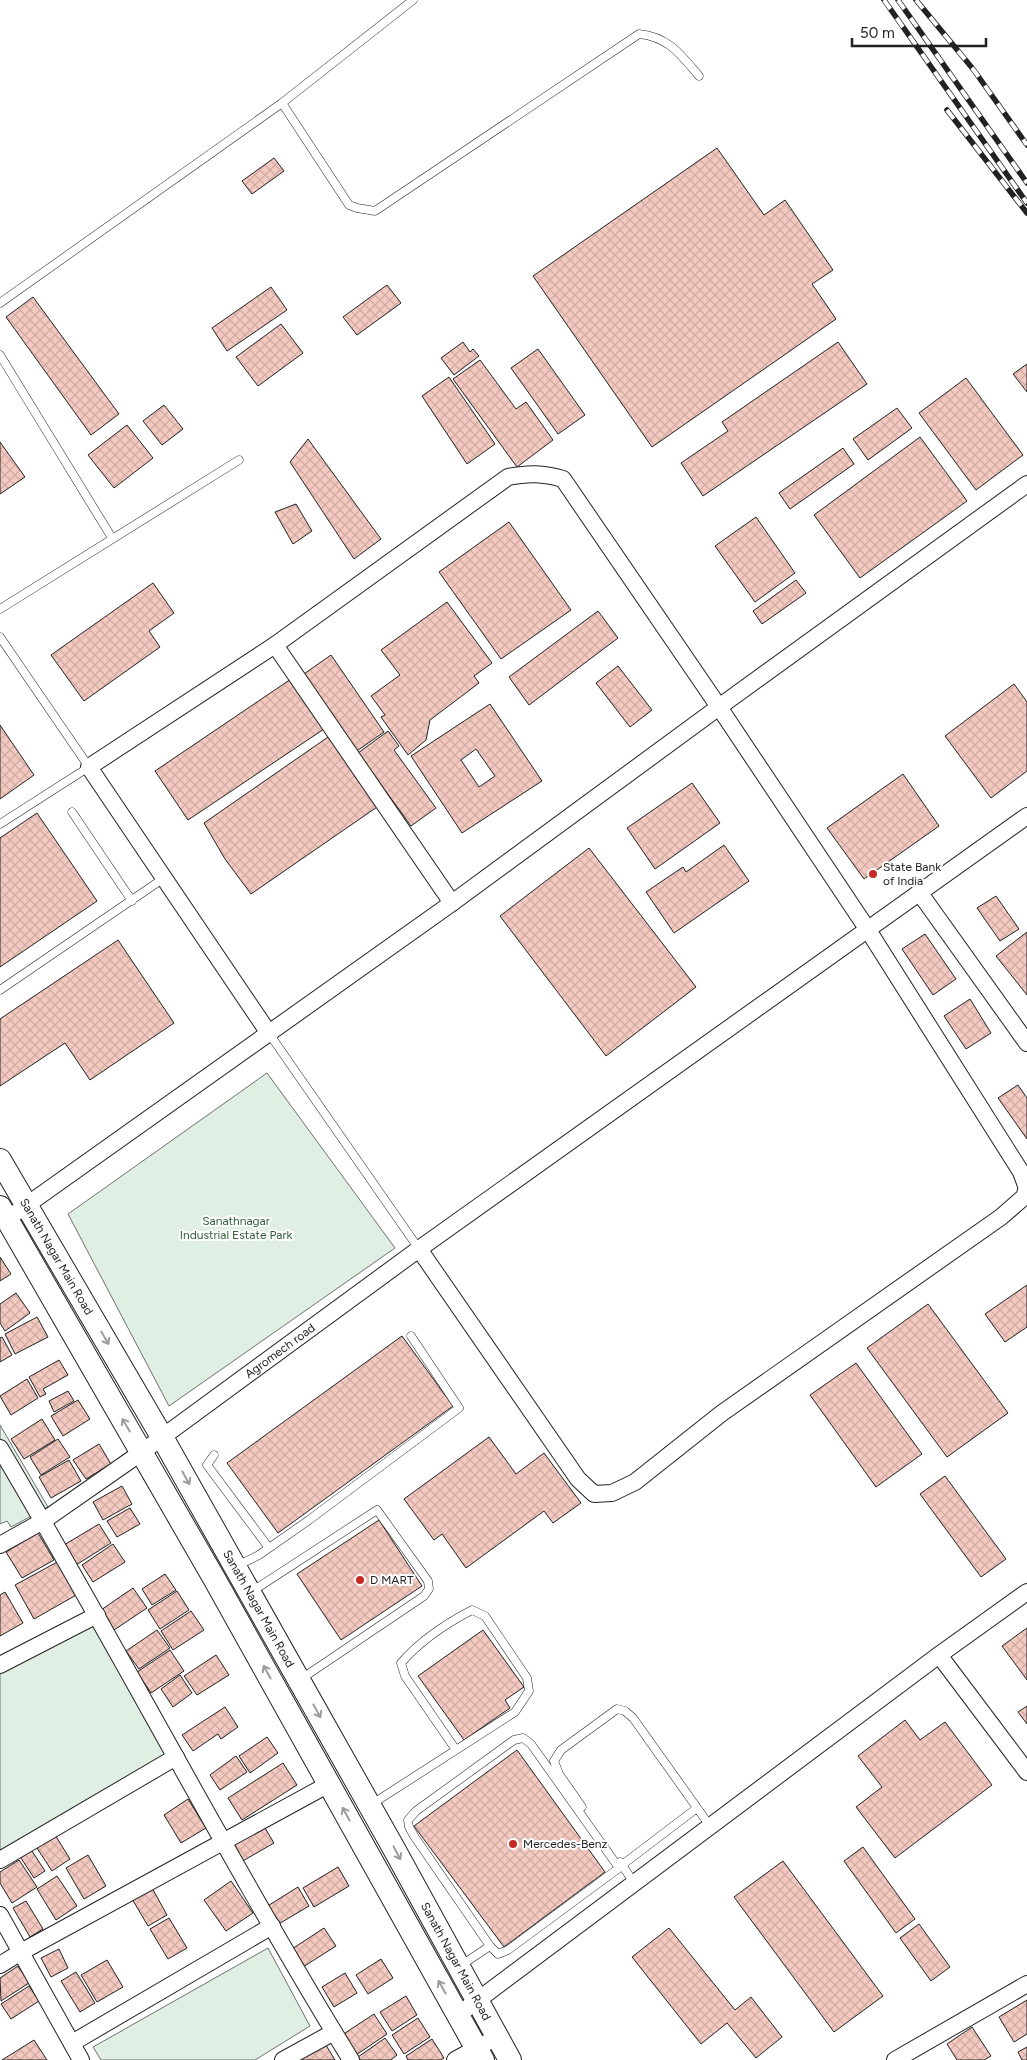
<svg xmlns="http://www.w3.org/2000/svg" width="1027" height="2060" viewBox="0 0 1027 2060" font-family="Figtree,sans-serif">
  <style>
    .green { fill: #e0efe3; stroke: #6f6f6f }
    .building { fill: url(#building-cross-hatch); stroke: #222; fill-rule: evenodd }
    .lines { fill: none; stroke-linecap: round; stroke-linejoin: round }
    .lane-casing { stroke: #222; stroke-width: 9 }
    .street-casing { stroke: #222; stroke-width: 18 }
    .secondary-casing { stroke: #222; stroke-width: 24 }
    .lane { stroke: #fff; stroke-width: 8 }
    .street { stroke: #fff; stroke-width: 16 }
    .secondary { stroke: #fff; stroke-width: 22 }
    .rail-casing { stroke: #222; stroke-width: 5.5 }
    .rail { stroke: #fff; stroke-width: 4; stroke-dasharray: 11; stroke-linecap: butt }
    .oneway { stroke: #9c9c9c }
    .poi-dot { fill: #c62828; stroke: #fff; stroke-width: 2 }
    .labels { text-anchor: middle; stroke-width: 4; stroke-linejoin: round; paint-order: stroke }
    .poi-label { font-size: 12px; fill: #222; stroke: #fff; text-anchor: start }
    .park-label { font-size: 12px; fill: #2f5e38; stroke: #fff }
    .street-label { font-size: 12px; fill: #222; stroke: #fff }
  </style>
  <defs>
    <pattern id="building-cross-hatch" width="8" height="8" patternUnits="userSpaceOnUse" patternTransform="scale(1.25)"><rect width="8" height="8" fill="#f3c9c0"/><path d="M0 0l8 8M0 8l8-8" fill="none" stroke="#d0aca5"/></pattern>
  </defs>
  <rect width="100%" height="100%" fill="#fff"/>
  <path class="green" d="M267,1073L395,1248L169,1406L68,1214Z
    M0,1425L48,1507L11,1527L7,1521L0,1524Z
    M94,1621L169,1754L0,1856V1669Z
    M268,1948L310,2026L255,2060H101L93,2047Z"/>
  <path class="building" d="M717,148L764,215L785,200L833,270L812,284L836,319L652,447L533,276Z
    M274,158L284,171L252,194L242,181Z
    M387,285L401,303L357,335L343,317Z
    M271,287L287,310L227,351L212,328Z
    M33,297L119,414L91,435L6,317Z
    M281,324L303,353L258,386L236,357Z
    M463,342L470,352L473,349L479,356L454,375L441,358Z
    M838,342L867,384L703,496L681,463L728,431L722,422Z
    M538,349L585,415L558,434L511,368Z
    M480,360L516,409L526,402L553,440L517,467L453,379Z
    M1027,364V392L1013,374Z
    M449,377L495,444L467,464L422,396Z
    M966,378L1023,455L976,490L919,413Z
    M164,405L183,429L162,445L143,421Z
    M897,408L912,428L868,460L853,439Z
    M127,425L153,458L114,488L88,455Z
    M920,437L967,501L860,578L814,515Z
    M308,439L381,539L354,559L290,462Z
    M0,442L25,477L0,494Z
    M843,448L854,464L790,509L779,493Z
    M296,504L312,531L293,544L275,512Z
    M756,517L795,573L755,602L715,546Z
    M509,522L571,610L501,659L439,572Z
    M796,580L806,593L762,624L753,611Z
    M153,583L174,613L149,631L160,647L84,701L51,655Z
    M447,602L492,663L474,676L479,683L430,720L426,740L408,755L381,717L385,715L371,696L400,675L381,650Z
    M598,611L618,638L529,705L509,677Z
    M331,655L384,732L354,753L301,676Z
    M618,666L652,710L630,727L596,683Z
    M294,677L327,727L188,820L155,771Z
    M1014,684L1027,702V771L991,798L945,736Z
    M490,704L542,781L462,833L411,756ZM476,749L495,776L479,787L461,760Z
    M0,725L34,775L0,799Z
    M388,731L399,746L394,750L436,808L411,826L358,753Z
    M331,735L380,805L251,894L225,859L204,823Z
    M903,774L939,826L864,879L827,828Z
    M692,783L720,823L655,869L627,828Z
    M37,813L97,901L0,967V838Z
    M724,845L749,881L674,933L646,892L683,867L686,872Z
    M589,848L696,987L606,1056L500,916Z
    M996,896L1019,929L1000,941L977,908Z
    M1027,932V995L996,956Z
    M925,934L956,979L933,995L902,949Z
    M118,940L174,1023L90,1080L65,1043L0,1086V1019Z
    M970,999L991,1033L966,1049L944,1016Z
    M1018,1085L1027,1098V1139L998,1098Z
    M0,1257L11,1274L0,1281Z
    M1027,1285V1327L1005,1342L985,1314Z
    M16,1293L30,1313L5,1331L0,1323V1304Z
    M928,1304L1008,1413L947,1457L867,1348Z
    M37,1317L48,1337L15,1354L5,1334Z
    M402,1336L453,1406L278,1533L227,1463Z
    M2,1337L12,1355L0,1362V1338Z
    M59,1360L68,1375L43,1389L46,1394L40,1397L29,1377Z
    M856,1363L922,1454L876,1487L810,1395Z
    M27,1379L38,1398L11,1415L0,1396Z
    M68,1391L74,1401L54,1412L49,1401Z
    M78,1400L90,1419L63,1436L51,1416Z
    M42,1419L55,1440L24,1459L11,1439Z
    M489,1437L516,1474L544,1453L581,1503L553,1523L544,1511L466,1568L442,1534L434,1540L404,1499Z
    M58,1439L70,1457L41,1475L30,1457Z
    M99,1444L111,1464L86,1479L73,1460Z
    M69,1460L81,1481L51,1498L39,1477Z
    M945,1476L1006,1559L981,1577L920,1494Z
    M122,1486L132,1504L103,1520L93,1502Z
    M130,1508L140,1524L117,1537L107,1521Z
    M379,1520L422,1586L341,1640L297,1574Z
    M99,1524L111,1543L76,1565L64,1545Z
    M38,1533L54,1560L22,1578L6,1552Z
    M113,1544L125,1562L93,1582L82,1565Z
    M59,1561L78,1594L34,1619L15,1585Z
    M165,1574L176,1590L152,1605L142,1589Z
    M133,1588L147,1608L114,1630L101,1610Z
    M177,1591L189,1610L160,1629L148,1610Z
    M5,1592L23,1623L0,1636V1595Z
    M191,1611L204,1630L173,1650L161,1631Z
    M1027,1628V1680L1002,1646Z
    M157,1630L170,1648L139,1669L126,1651Z
    M483,1630L524,1687L505,1700L510,1708L464,1740L418,1676Z
    M170,1650L184,1671L151,1693L137,1672Z
    M216,1655L229,1675L197,1695L184,1676Z
    M180,1675L192,1693L173,1707L161,1689Z
    M1027,1706V1724L1018,1712Z
    M225,1707L238,1727L221,1739L218,1734L193,1751L182,1735Z
    M905,1720L920,1740L945,1722L992,1785L895,1858L856,1807L882,1787L858,1756Z
    M267,1737L278,1753L250,1773L239,1756Z
    M517,1750L605,1872L504,1947L414,1826Z
    M236,1756L247,1772L220,1790L210,1775Z
    M283,1763L297,1785L242,1820L228,1798Z
    M188,1799L206,1828L181,1843L164,1815Z
    M262,1823L274,1843L241,1862L230,1842Z
    M52,1830L70,1859L52,1871L33,1842Z
    M28,1845L45,1871L34,1878L17,1852Z
    M863,1847L915,1919L896,1933L844,1861Z
    M88,1855L106,1886L84,1899L66,1868Z
    M19,1860L37,1887L12,1903L0,1883V1872Z
    M783,1861L883,1996L834,2032L734,1897Z
    M338,1867L349,1886L314,1907L303,1888Z
    M57,1876L77,1906L56,1920L37,1889Z
    M231,1881L253,1913L226,1931L204,1900Z
    M151,1886L167,1915L148,1926L131,1897Z
    M298,1887L309,1906L277,1925L266,1907Z
    M26,1901L43,1929L30,1937L13,1908Z
    M169,1918L187,1948L168,1959L150,1929Z
    M919,1924L950,1967L931,1981L900,1938Z
    M324,1928L336,1946L303,1967L292,1949Z
    M669,1928L735,2010L751,1997L782,2037L756,2058L727,2023L701,2044L632,1957Z
    M59,1949L68,1968L51,1977L41,1958Z
    M381,1959L393,1978L368,1994L356,1975Z
    M107,1960L123,1987L97,2002L81,1975Z
    M18,1966L29,1983L1,2001L0,1978Z
    M76,1972L95,2003L80,2012L61,1981Z
    M345,1973L357,1993L334,2007L322,1987Z
    M29,1986L39,2001L11,2019L1,2004Z
    M406,1996L417,2015L392,2031L380,2012Z
    M1027,2000V2034L1014,2042L999,2017Z
    M374,2014L387,2034L356,2055L342,2035Z
    M418,2018L430,2037L404,2054L392,2035Z
    M972,2027L991,2056L984,2060H957L947,2044Z
    M385,2038L397,2055L391,2060H360L358,2057Z
    M432,2039L444,2058L441,2060H408L406,2056Z
    M34,2040L47,2060H2Z
    M324,2042L335,2060H293Z
    M1027,2047V2060H1022L1018,2052Z"/>
  <g class="lines">
    <g class="lane-casing">
      <path id="lane" d="M282,103L413,0
        M0,303L282,103L349,205L357,208L375,211L639,34C669,37 681,55 699,76
        M0,355L112,538
        M0,609L239,460
        M0,637L89,767L0,824
        M72,812L132,901
        M0,990L164,878
        M268,1032L419,1249
        M214,1455L207,1465L269,1548
        M237,1566L259,1555L309,1520L459,1408L411,1336
        M251,1592L377,1510L428,1581L429,1589L424,1596L301,1679
        M372,1804L515,1712L529,1691L527,1678L485,1616L472,1610C447,1623 420,1641 401,1663L405,1676L456,1750
        M582,1807L559,1774L554,1761L561,1750L617,1709L625,1711L633,1718L710,1826
        M620,1862L634,1883
        M622,1865L697,1808
        M460,1966L490,1946L498,1954L508,1950L619,1868L531,1744L523,1738L514,1740L416,1811L408,1820L409,1827L414,1836L490,1946"/>
    </g>
    <g class="street-casing">
      <g id="street">
        <path d="M275,645L452,903"/>
        <path d="M919,892L1027,1043"/>
        <path d="M268,1032L89,767L275,645L508,477C528,473 543,473 563,479L719,707L1027,484"/>
        <path d="M17,1212L452,903L719,707L868,930L1021,1172L1027,1188"/>
        <path d="M419,1249L578,1479L594,1494L612,1493L635,1482L722,1413L1001,1217L1024,1197L1027,1188"/>
        <path d="M0,1448C120,1650 228,1860 351,2060"/>
        <path id="s1" d="M0,1545L43,1521L142,1452L419,1249L1027,816"/>
        <path d="M939,1655L1027,1772"/>
        <path d="M0,1665L97,1615"/>
        <path d="M0,1860L176,1757"/>
        <path d="M0,1915L81,2060"/>
        <path d="M0,1965L21,1952L329,1784"/>
        <path d="M458,2015L939,1655L1027,1592"/>
        <path d="M72,2043L272,1926"/>
        <path d="M283,2060L334,2032"/>
        <path d="M455,2060L486,2043"/>
        <path d="M895,2060L1027,1984"/>
      </g>
    </g>
    <g class="secondary-casing">
      <g id="secondary">
        <path id="s2" d="M0,1160L162,1437L393,1847L510,2060"/>
        <path d="M0,1207L215,1580L483,2060"/>
      </g>
    </g>
    <use href="#lane" class="lane"/>
    <use href="#street" class="street"/>
    <use href="#secondary" class="secondary"/>
    <g class="rail-casing">
      <path id="rail" d="M884,0L1027,203
        M898,0L1027,183
        M916,0L973,69L1027,145
        M947,110L1027,213"/>
    </g>
    <use href="#rail" class="rail"/>
  </g>
  <defs><path id="oneway-shaft" d="M-6 0H5M1.5-3L5.5 0L1.5 3" fill="none" stroke-width="1.6" stroke-linecap="round" stroke-linejoin="round" transform="scale(1.25)"/></defs>
  <g class="oneway">
    <use href="#oneway-shaft" transform="translate(105 1338) rotate(60)"/>
    <use href="#oneway-shaft" transform="translate(126 1425) rotate(-121)"/>
    <use href="#oneway-shaft" transform="translate(186 1478) rotate(61)"/>
    <use href="#oneway-shaft" transform="translate(267 1672) rotate(-119)"/>
    <use href="#oneway-shaft" transform="translate(317 1711) rotate(61)"/>
    <use href="#oneway-shaft" transform="translate(346 1814) rotate(-119)"/>
    <use href="#oneway-shaft" transform="translate(397 1853) rotate(62)"/>
    <use href="#oneway-shaft" transform="translate(442 1987) rotate(-119)"/>
  </g>
  <g class="poi-dot">
    <circle cx="873" cy="874" r="5"/>
    <circle cx="360" cy="1580" r="5"/>
    <circle cx="513" cy="1844" r="5"/>
  </g>
  <g class="labels">
    <g class="poi-label">
      <text x="883" y="871">State Bank<tspan x="883" dy="14">of India</tspan></text>
      <text x="370" y="1584">D MART</text>
      <text x="523" y="1848">Mercedes-Benz</text>
    </g>
    <g class="park-label">
      <text x="236" y="1225">Sanathnagar<tspan x="236" dy="14">Industrial Estate Park</tspan></text>
    </g>
    <g class="street-label">
      <text dy="4" stroke="none"><textPath href="#s2" startOffset="112">Sanath Nagar Main Road</textPath></text>
      <text dy="4" stroke="none"><textPath href="#s1" startOffset="341">Agromech road</textPath></text>
      <text dy="4" stroke="none"><textPath href="#s2" startOffset="518">Sanath Nagar Main Road</textPath></text>
      <text dy="4" stroke="none"><textPath href="#s2" startOffset="922">Sanath Nagar Main Road</textPath></text>
    </g>
  </g>
  <path d="M852 38v8h134v-8" fill="none" stroke="#222222" stroke-width="2.5"/>
  <text x="860" y="38" font-size="15" fill="#222222" stroke="#ffffff" stroke-width="4" paint-order="stroke">50 m</text>
</svg>
